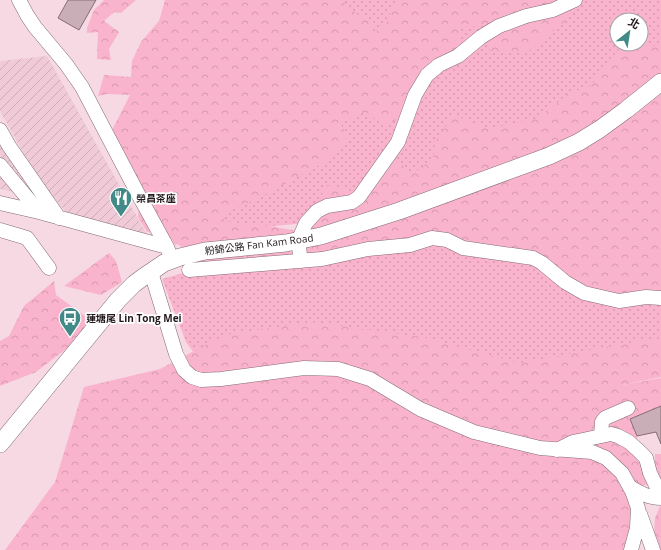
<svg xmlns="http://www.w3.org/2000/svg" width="661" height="550" viewBox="0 0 661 550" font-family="'Open Sans','Noto Sans TC',sans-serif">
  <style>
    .industrial { fill: url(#industrial-furrows) }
    .grass { fill: url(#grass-dots); fill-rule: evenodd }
    .forest { fill: url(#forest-crowns) }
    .building { fill: #caaeb7; stroke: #876d76 }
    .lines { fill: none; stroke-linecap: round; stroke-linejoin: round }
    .minor-casing { stroke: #846b73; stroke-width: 15 }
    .major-casing { stroke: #846b73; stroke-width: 18 }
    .minor { stroke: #fff; stroke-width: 14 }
    .major { stroke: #fff; stroke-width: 17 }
    .labels { text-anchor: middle; stroke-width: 3.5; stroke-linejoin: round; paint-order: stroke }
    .poi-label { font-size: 10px; font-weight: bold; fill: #21171a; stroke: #fff; text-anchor: start }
    .street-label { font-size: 10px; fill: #21171a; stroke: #fff }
  </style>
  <defs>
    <pattern id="industrial-furrows" width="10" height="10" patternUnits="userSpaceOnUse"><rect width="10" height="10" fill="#f0cad7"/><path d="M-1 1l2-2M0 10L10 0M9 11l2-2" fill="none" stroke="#ceadb8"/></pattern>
    <pattern id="grass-dots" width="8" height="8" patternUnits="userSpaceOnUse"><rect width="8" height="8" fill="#fab3cd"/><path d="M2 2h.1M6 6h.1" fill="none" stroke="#d699af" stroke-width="1.8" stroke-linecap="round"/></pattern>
    <pattern id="forest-crowns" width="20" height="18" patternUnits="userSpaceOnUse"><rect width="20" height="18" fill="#fab3cd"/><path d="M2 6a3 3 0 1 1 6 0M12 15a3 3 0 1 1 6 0" fill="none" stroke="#d699af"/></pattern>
  </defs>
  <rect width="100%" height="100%" fill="#f6d9e2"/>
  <path class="industrial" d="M47,56L150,240L66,212L37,177L0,111V61Z
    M0,138L35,196L0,189Z"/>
  <path class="grass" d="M165,0H661V67L326,221L234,230L194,237L175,245L115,138L164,34ZM617,20H641V44H617Z
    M661,103V364L528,401L199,360L186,342L162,279L183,273L182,268L199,264L238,258Z"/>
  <path class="forest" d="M104,0H136L121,13L114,12L104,21L119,32L109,49L111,60L97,59L98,32L87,33V28L94,10Z
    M165,0H343L349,9L374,22L369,32L372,34L386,24L396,0H573L567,20L550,33L529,51H490L483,26L459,27L464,50L445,53L430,85L416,76L410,96L399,119L383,125L366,112L340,123L348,136L329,160L257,199L227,211L224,221L269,226L298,231L291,262L199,273L184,249L161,231L147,232L138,217L140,198L111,132L130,95L107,94L98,96L104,75L131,77L132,61L141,42L159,21Z
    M641,39L651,48L661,41V298L584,293L542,263L432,238L308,264L301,237L319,213L324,184L356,192L393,155L412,174L433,159L435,141L454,115L488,129L538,118L568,94L592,85L622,44H641Z
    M109,253L116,261L122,282L101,295L64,286Z
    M54,281L56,295L89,319L74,343L36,372L0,386V341L9,336L24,306Z
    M311,322L422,337L519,363L661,337V377L622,385L661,378V407L630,419L637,436L636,459L642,464L655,463V454H661V481L641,486L644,510L639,550H5L55,482L84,387L160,369L224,335Z
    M660,506L661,507V550H653L655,518Z"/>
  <path class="building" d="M68,0H96L79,30L58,18Z
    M661,406V444L656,432L637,436L630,419Z"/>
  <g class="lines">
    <g class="minor-casing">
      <path id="minor" d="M19,0L27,15L35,27L66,64L82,87L137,192L167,247L172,260
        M0,130L9,146L59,218
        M0,165L39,212
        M0,203L39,212L167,247
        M0,230L27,238L49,268
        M301,261L298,241L306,223L317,211L327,206L352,202L359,197L398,142L415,95L427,75L439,65L458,56L481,37L499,26L526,16L553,10L575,0
        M189,270L322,259L368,249L410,245L432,238L447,240L463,248L533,258L542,263L565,282L584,293L619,301L646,297L661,298
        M151,272L176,354L184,370L192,377L201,380L221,379L304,368L338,369L370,379L420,409L474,432L540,448L592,452L606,458L622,473L632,491L638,508L637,528L631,550
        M601,436L602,422L605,418L628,408
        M557,450L573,442L611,434L618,436L629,442L638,450L646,458L650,473L661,496
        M630,487C640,493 649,498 661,498
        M640,514L653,550"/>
    </g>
    <g class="major-casing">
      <path id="major" d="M0,444L118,300L134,284L142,278L164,263L180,257L205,251L286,243L321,236L399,211L549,156L579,142L600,129L626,110L661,82"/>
    </g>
    <use href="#minor" class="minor"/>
    <use href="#major" class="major"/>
  </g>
  <defs>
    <g id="restaurant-pin" transform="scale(1.15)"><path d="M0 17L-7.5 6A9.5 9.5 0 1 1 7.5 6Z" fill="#428a87" stroke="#fff"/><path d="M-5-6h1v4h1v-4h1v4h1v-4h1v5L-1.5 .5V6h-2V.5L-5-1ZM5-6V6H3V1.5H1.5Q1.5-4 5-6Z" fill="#fff"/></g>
    <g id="bus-pin" transform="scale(1.15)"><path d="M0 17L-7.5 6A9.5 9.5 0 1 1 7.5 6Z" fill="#428a87" stroke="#fff"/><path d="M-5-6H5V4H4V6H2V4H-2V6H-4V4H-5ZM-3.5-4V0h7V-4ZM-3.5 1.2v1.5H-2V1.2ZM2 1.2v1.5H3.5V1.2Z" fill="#fff"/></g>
  </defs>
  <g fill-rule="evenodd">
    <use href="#restaurant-pin" x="121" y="198"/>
    <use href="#bus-pin" x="70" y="318"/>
  </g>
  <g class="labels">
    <g class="poi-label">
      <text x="136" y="202">榮昌茶座</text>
      <text x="86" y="322">蓮塘尾 Lin Tong Mei</text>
    </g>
    <g class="street-label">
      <text transform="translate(259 244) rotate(-7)" y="4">粉錦公路 Fan Kam Road</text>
    </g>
  </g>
  <g transform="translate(629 32) rotate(30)"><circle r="19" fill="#ffffff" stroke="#a6a2a3"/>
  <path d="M0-3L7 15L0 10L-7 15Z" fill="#428a87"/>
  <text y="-6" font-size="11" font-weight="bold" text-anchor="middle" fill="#21171a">北</text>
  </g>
</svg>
